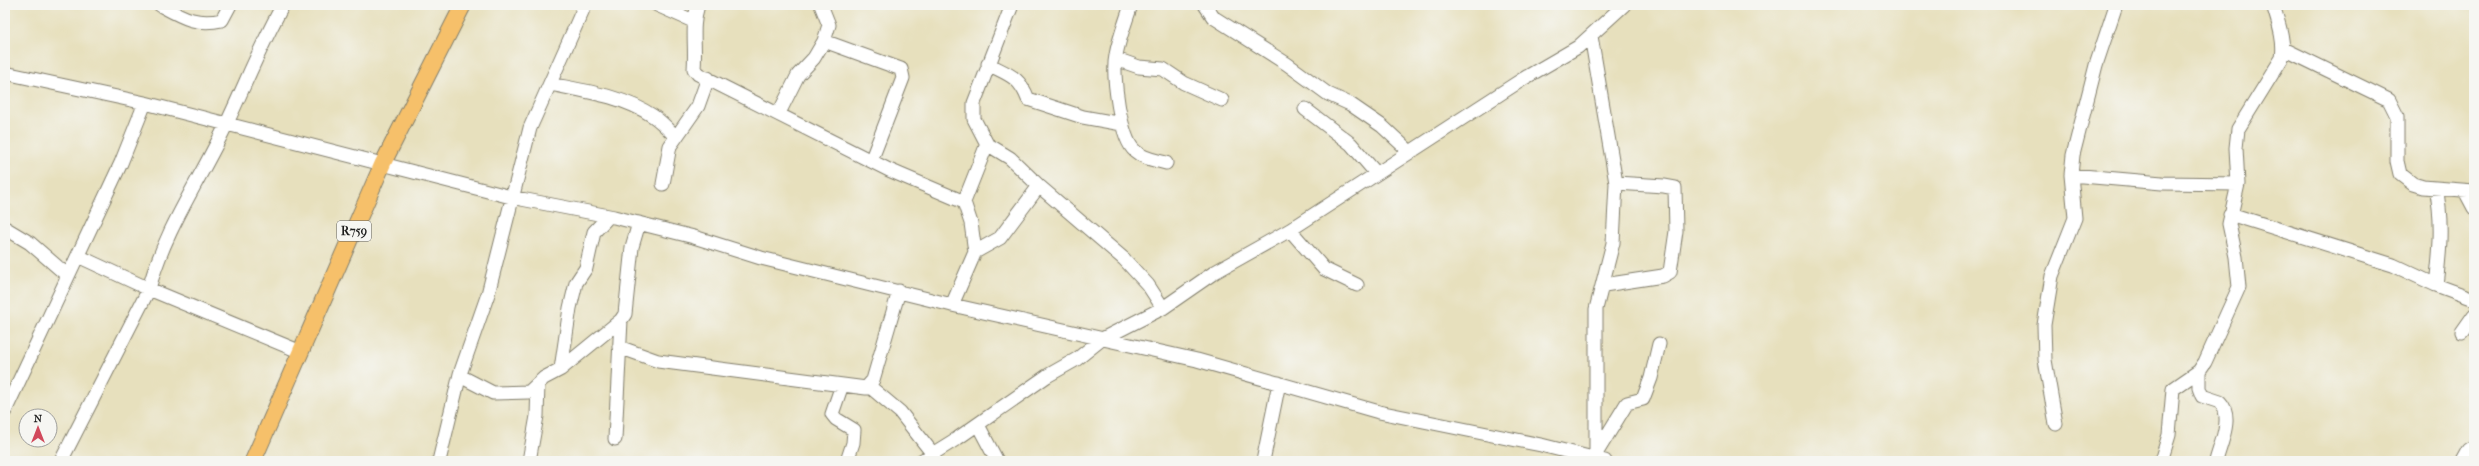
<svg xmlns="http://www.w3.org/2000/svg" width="2479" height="466" viewBox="0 0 2479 466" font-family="'IM FELL French Canon',serif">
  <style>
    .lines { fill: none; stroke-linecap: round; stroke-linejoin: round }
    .minor-casing { stroke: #827e6c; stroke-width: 15 }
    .major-casing { stroke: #827e6c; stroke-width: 18 }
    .minor { stroke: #fff; stroke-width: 13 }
    .major { stroke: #f6c06b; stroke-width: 16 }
    .labels { text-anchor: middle; stroke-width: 3.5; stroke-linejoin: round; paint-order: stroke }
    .shield { fill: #f6f6f2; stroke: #5d5d5c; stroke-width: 1 }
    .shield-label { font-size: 12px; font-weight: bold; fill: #1c1c1c }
  </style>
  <rect width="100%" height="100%" fill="#f6f6f2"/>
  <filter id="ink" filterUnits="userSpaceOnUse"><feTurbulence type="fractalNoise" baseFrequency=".025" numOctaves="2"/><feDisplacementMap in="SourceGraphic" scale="8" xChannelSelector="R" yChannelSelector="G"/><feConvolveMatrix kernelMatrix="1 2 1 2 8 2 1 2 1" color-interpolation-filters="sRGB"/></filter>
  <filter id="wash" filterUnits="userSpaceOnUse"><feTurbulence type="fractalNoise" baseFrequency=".012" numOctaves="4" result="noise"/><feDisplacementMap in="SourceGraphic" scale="16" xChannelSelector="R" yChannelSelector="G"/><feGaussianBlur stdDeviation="0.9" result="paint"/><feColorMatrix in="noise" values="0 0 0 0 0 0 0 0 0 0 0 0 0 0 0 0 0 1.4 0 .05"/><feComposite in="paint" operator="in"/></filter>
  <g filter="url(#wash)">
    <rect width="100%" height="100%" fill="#e7e0bd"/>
  </g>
  <g filter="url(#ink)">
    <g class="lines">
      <g class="minor-casing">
        <path id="minor" d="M160,5C182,17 196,26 222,20L230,5
          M657,5L693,21
          M698,5C691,27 696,45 694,69L698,74L889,170L964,202L971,223L975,252L952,305
          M1012,5L974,103V119L987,144L1010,158L1039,186L1124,259L1148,285L1163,308
          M1131,5C1126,21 1119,38 1116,55C1112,74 1120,139 1135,151C1144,159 1155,160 1166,163
          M1205,5L1213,17L1287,64L1328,94L1350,104L1382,126L1410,152
          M1591,36L1616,183L1613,243L1596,309V458
          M824,41L901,69L903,78L871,161
          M2284,49L2389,100L2397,116V161L2400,174L2413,184L2423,187L2474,191
          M1116,59L1139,67L1163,69L1184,83L1222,100
          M988,64C1009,75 1019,76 1028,99L1083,117L1122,124
          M5,73L145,103L511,197L614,217L694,237L761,258L952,305L1197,360L1379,412L1541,445L1605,461
          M550,84C585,91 623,96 653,116C662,122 669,130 676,137
          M1305,109L1351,144L1376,173
          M779,113L798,75L814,58L824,41L829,25L821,5
          M2071,175L2162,183L2238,184
          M663,184L670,146L698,106L708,78
          M2465,191L2474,208
          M964,202L987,144
          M2230,214L2393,265L2436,285L2474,299
          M5,228L30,243L68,276
          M1290,230L1324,269L1357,285
          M975,252L1000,238L1039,186
          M78,256L149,289L301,352
          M1604,285L1663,276L1670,272L1676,231L1675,188L1664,186L1616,183
          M2436,285C2440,251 2443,222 2436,188
          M2462,332L2474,315
          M619,347L658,361L866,388L873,380L899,291
          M561,369L570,308L576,283L586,268L594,232L609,216
          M2199,371V388L2202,396L2220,402C2234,416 2220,445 2216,461
          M460,376L493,393L529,392L544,378L561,369L621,320L625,314L632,247L639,223
          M842,385L832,414L836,419L854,430L853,443L847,461
          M869,386L900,412L933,454
          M5,411L121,163L145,103
          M2056,424L2045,360L2044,325L2052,276L2075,218L2071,175L2073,155L2096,65L2116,5
          M978,425L997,461
          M615,439L621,320
          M1597,452L1627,403L1643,399L1651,378L1659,344
          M61,461L149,289C164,231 200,180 226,125C245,85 261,44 283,5
          M439,461L460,374L488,294L530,128L585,5
          M529,461L537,416L538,384
          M921,461L958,438L1047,376L1077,359L1102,339L1163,308L1215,272L1290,230L1523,79L1578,47L1624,5
          M1263,461L1279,383
          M2161,461L2169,435L2173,389L2199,371L2205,362L2239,287L2236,257L2229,224L2238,184L2236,148L2238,129L2282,58C2285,40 2278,22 2273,5
          M2462,461L2468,450L2474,446"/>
      </g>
      <g class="major-casing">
        <path id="major" d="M253,461L383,163L463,5"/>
      </g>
      <use href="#minor" class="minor"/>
      <use href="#major" class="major"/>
    </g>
  </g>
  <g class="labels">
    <rect class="shield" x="337" y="221" width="34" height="20" rx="3"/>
    <g class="shield-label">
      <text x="354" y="235">R759</text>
    </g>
  </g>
  <rect width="2479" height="466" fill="none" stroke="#f6f6f2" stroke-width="20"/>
  <g transform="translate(38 428)"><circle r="19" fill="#f6f6f2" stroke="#9f9f9c"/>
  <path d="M0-3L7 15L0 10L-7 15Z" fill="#d1495b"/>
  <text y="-6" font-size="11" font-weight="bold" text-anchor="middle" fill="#1c1c1c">N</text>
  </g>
</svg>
